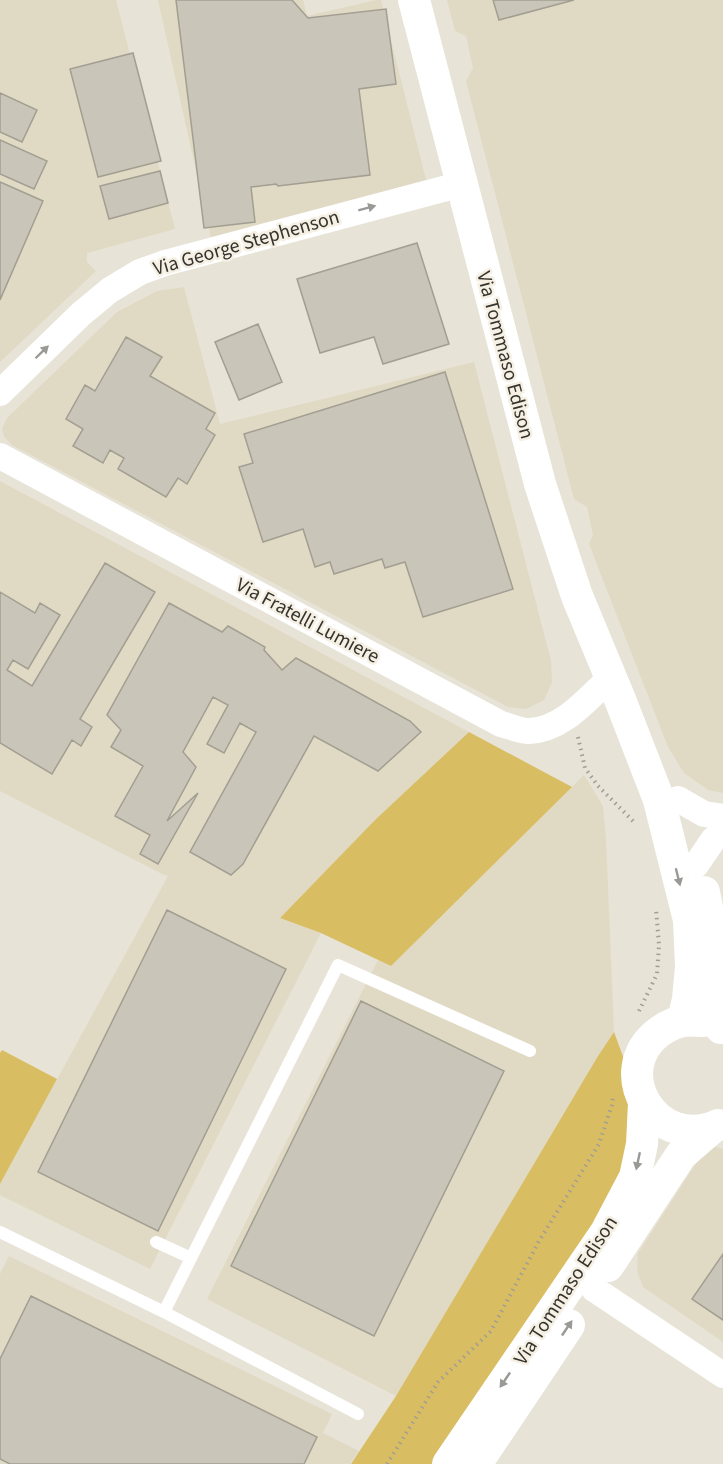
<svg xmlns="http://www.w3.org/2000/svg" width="723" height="1464" viewBox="0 0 723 1464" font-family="'Source Sans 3',sans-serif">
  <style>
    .built { fill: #e0dac5 }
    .green { fill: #d9bd62 }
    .building { fill: #c9c5b8; stroke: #a29e91; stroke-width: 1.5 }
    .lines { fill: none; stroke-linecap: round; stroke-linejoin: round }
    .path { stroke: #a29e95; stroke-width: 4; stroke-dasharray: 1.5 4.5; stroke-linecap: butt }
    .service { stroke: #fff; stroke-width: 12 }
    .minor { stroke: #fff; stroke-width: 26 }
    .tertiary { stroke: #fff; stroke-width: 32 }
    .oneway { fill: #9a9996 }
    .labels { text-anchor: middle; stroke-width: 5; stroke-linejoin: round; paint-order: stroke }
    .street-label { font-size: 20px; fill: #35332e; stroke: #f5f0e3 }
  </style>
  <rect width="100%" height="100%" fill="#e7e3d6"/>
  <path class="built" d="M0,0H116L175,229L87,253V262L96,271L0,362Z
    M158,0H303L307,16L376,0H381L426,180L211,238Z
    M447,0H723V793L708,790L684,773L668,747L589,544L593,535L587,507L574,499L466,81L473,68L466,36L455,31Z
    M184,287L220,424L474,362L551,661L552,682L544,700L526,709L508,707L12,445L4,437L2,429L7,418L117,312L157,291Z
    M0,481L469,732L375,820L280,918L321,933L150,1269L0,1195V1184L168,876L162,874L0,791Z
    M584,775L603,806L606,838L614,1032L598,1056L396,1396L207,1299L378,960L391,966Z
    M713,1146L723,1149V1342L643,1287L637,1271L638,1253L706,1148Z
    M9,1256L332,1414L323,1433L359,1451L350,1464H0V1274Z"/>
  <path class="green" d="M469,732L572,787L391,966L321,933L280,918L375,820Z
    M614,1032L625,1062L633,1136L620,1180L601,1222L439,1464H351L396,1396L598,1056Z
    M2,1050L57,1079L0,1184V1053Z"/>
  <path class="building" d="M176,0H292L308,18L386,9L396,84L359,89L370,175L278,186L276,184L251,187L255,222L204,228Z
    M493,0H574L499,20Z
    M133,53L161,161L98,177L70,69Z
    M0,93L37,110L22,142L0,132Z
    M0,140L47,161L34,189L0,174Z
    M160,171L168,203L109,219L100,186Z
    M0,182L43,201L0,300Z
    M417,243L449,344L383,364L374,337L320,353L297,279Z
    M258,324L282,382L239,400L215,342Z
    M126,337L162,357L150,376L215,413L206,429L215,435L187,484L178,478L166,497L118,469L124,458L110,450L103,463L73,446L83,429L66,419L85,385L95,391Z
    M445,372L513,589L423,617L405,562L385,568L382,559L334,574L330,562L315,567L303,529L263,542L239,467L253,463L244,434Z
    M105,563L155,592L80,719L92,727L81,746L72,740L52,774L0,743V592L35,613L40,603L60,615L28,669L13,660L7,670L32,686Z
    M169,603L222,632L228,626L265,647L264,650L282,670L296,658L410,721L421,732L378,771L314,736L243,864L231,875L190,852L256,732L240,723L224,753L207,744L228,705L213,697L183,752L196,767L167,821L198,793L158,864L140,854L150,835L115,816L143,766L111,747L121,730L107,715Z
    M167,910L286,969L158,1231L38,1172Z
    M361,1001L504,1071L374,1336L231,1266Z
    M723,1254V1320L692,1299Z
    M31,1296L317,1437L304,1464H10L0,1459V1359Z"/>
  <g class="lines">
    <path class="path" d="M578,737L585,768L598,786L633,821
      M639,1011L657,974L659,945L656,909
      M387,1464L438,1382L491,1331L539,1241L599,1144L612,1105L613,1098"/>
    <path class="service" d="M0,1232L164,1312L338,965L530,1051
      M156,1242L191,1258
      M164,1312L358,1414"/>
    <path class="minor" d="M0,393L81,314L110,290L140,272L165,263L462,184
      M0,456L501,724C510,726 520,731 529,731C563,730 588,698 611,677
      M678,799L704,814L723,817
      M696,865L713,840L723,832
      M594,1289L723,1375"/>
    <path class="tertiary" d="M414,0L540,484L577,596L621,702L659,800L689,920L691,967L688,999L683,1021
      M704,892L715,950L721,1028
      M703,1021C697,1021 690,1020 684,1021C675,1022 666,1027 659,1032C607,1071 656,1153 718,1125
      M608,1266L681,1155L711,1129
      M448,1464L606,1232L635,1177L642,1144L644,1103
      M476,1464L569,1325"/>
  </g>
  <defs><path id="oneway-solid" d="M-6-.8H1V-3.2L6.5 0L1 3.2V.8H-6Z" transform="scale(1.5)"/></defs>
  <g class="oneway">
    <use href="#oneway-solid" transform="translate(367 208) rotate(-15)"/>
    <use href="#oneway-solid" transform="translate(42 352) rotate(-44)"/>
    <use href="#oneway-solid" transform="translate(678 877) rotate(76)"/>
    <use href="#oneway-solid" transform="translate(638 1161) rotate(102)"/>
    <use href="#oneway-solid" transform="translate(567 1328) rotate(-56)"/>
    <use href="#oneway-solid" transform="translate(505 1380) rotate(124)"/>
  </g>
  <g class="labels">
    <g class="street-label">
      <text transform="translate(246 242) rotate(-16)" y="7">Via George Stephenson</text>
      <text transform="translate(506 355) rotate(75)" y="7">Via Tommaso Edison</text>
      <text transform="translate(308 620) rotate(28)" y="7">Via Fratelli Lumiere</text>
      <text transform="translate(565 1290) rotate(-57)" y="7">Via Tommaso Edison</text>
    </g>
  </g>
</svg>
